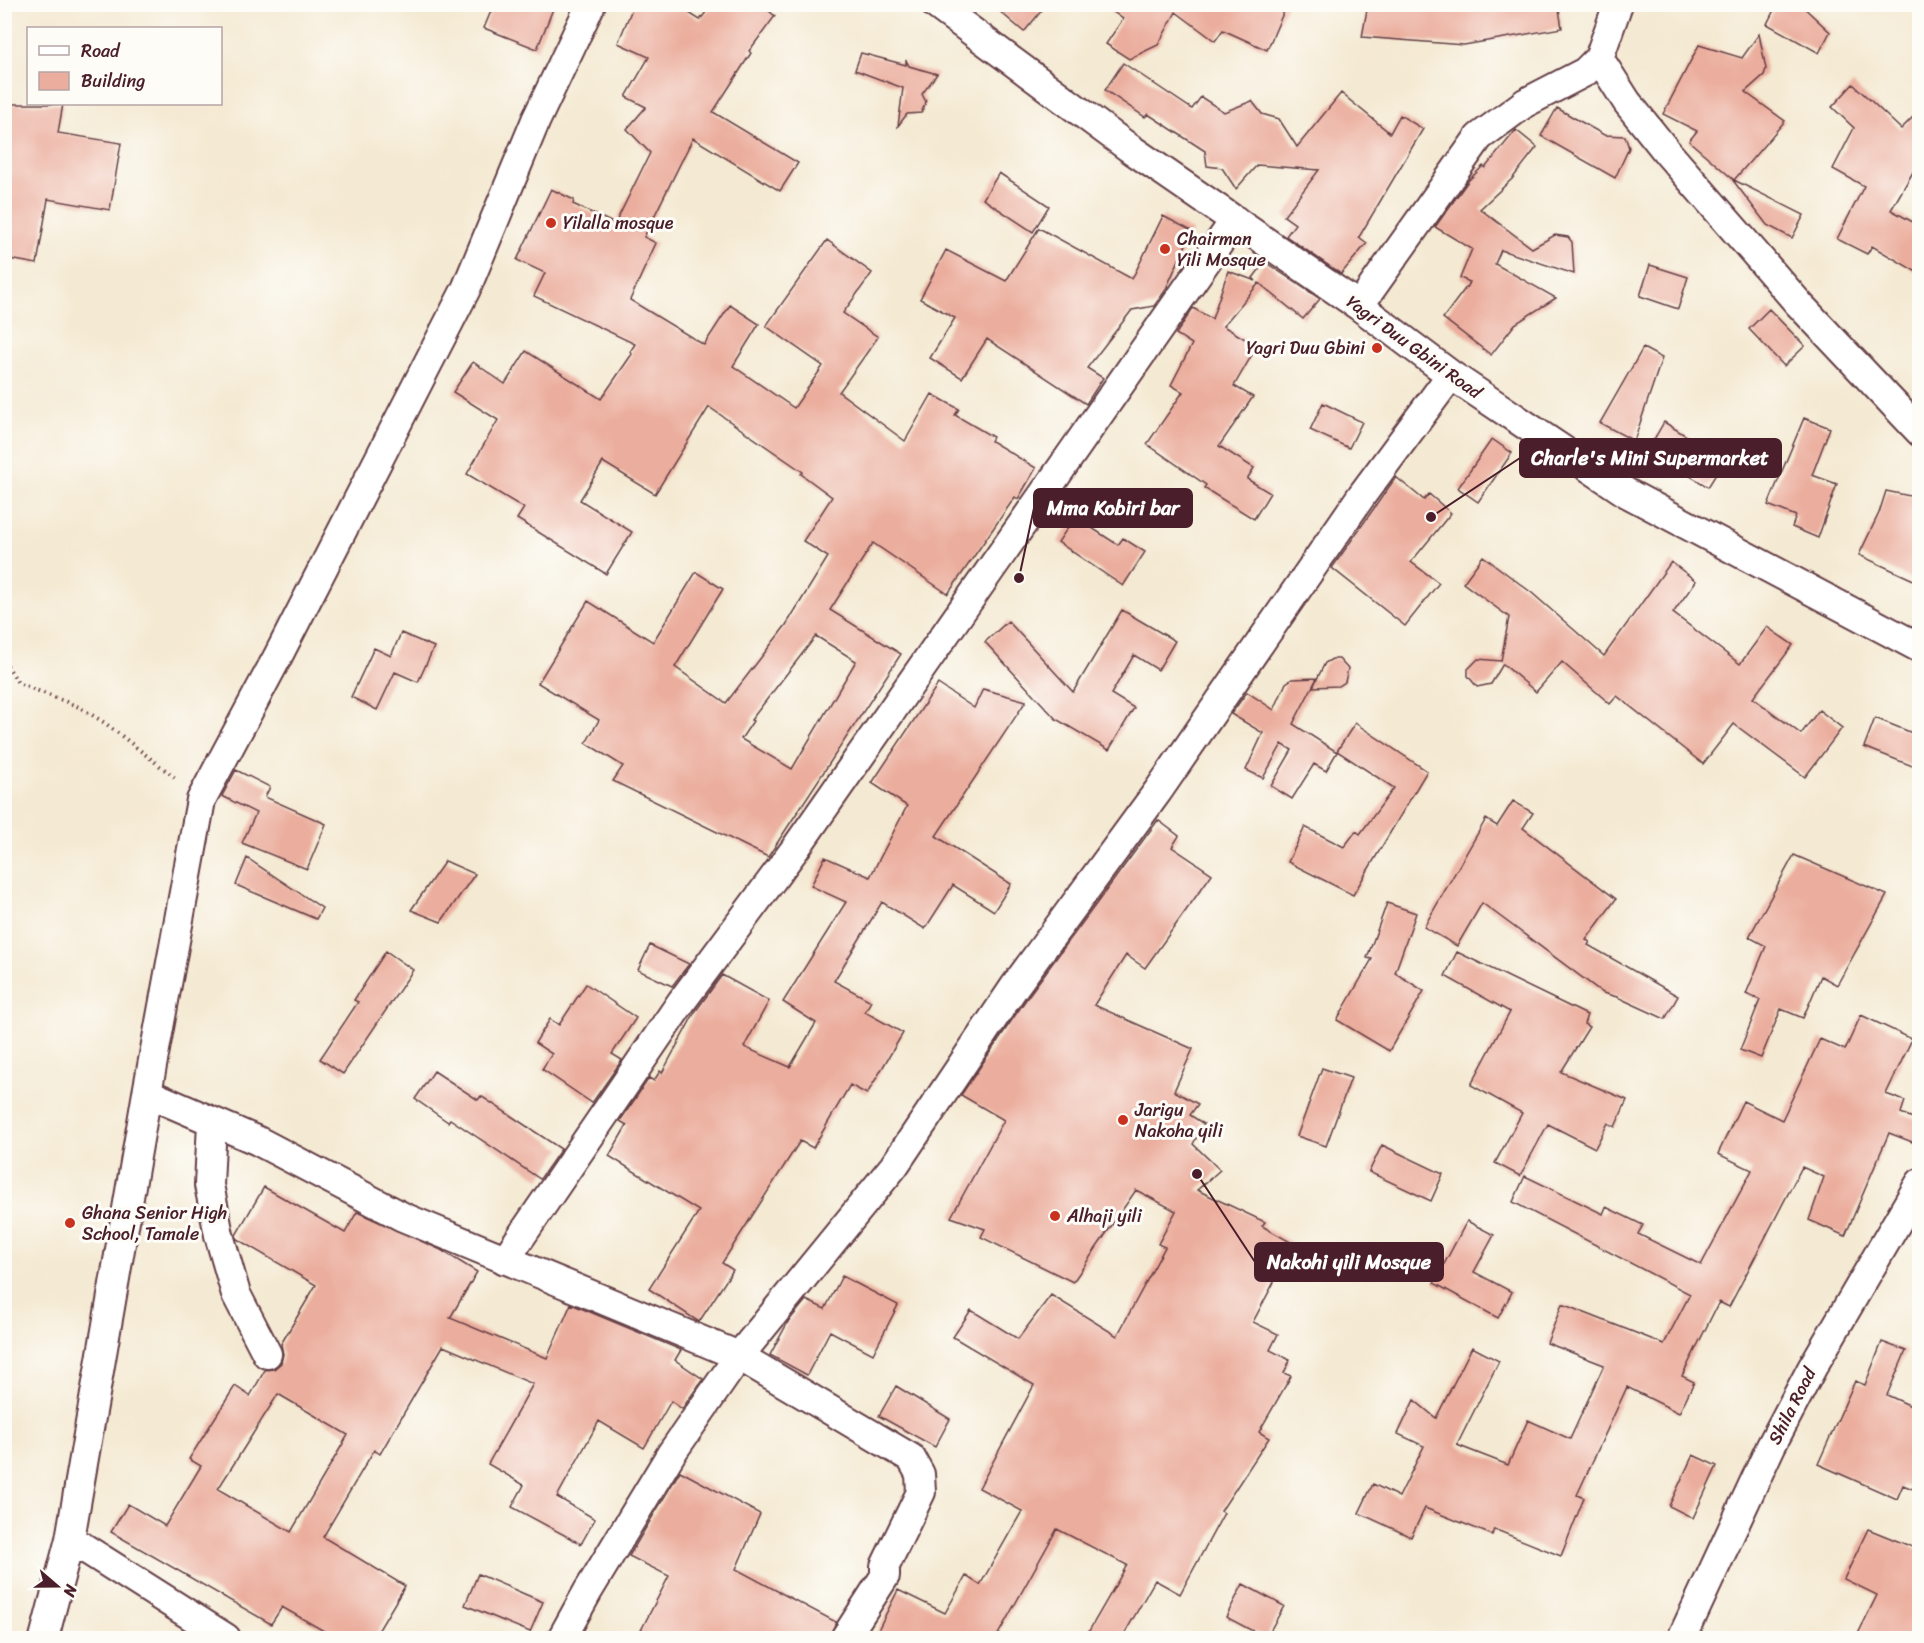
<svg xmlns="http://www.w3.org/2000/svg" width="1924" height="1643" viewBox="0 0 1924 1643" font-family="Sriracha,sans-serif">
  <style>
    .building { fill: #ebad9d; fill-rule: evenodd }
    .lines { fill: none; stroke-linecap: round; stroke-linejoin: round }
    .minor-casing { stroke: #643d44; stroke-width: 32 }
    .path { stroke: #643d44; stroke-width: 4; stroke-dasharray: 1.5 4.5; stroke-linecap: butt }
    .minor { stroke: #fff; stroke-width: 28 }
    .poi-dot { fill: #c8321e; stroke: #fdfcf7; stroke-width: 2 }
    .labels { text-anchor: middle; stroke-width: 6; stroke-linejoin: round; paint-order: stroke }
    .poi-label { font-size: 18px; fill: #4a1f2b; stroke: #fdfcf7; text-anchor: start }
    .street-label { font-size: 18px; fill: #4a1f2b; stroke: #fdfcf7 }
    .leader { fill: none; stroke: #4a1f2b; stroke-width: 2 }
    .callout-dot { fill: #4a1f2b; stroke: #fdfcf7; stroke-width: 2 }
    .callout { fill: #4a1f2b; stroke: #4a1f2b; stroke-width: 2 }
    .callout-label { font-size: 20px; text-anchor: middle; font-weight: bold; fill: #fff }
  </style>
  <rect width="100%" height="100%" fill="#fdfcf7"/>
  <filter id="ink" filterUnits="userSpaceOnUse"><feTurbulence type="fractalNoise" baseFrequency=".0167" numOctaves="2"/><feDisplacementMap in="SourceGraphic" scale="12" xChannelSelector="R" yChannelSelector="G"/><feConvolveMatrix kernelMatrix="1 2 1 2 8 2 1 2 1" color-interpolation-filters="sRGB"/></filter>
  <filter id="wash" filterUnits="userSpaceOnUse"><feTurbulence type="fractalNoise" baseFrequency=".008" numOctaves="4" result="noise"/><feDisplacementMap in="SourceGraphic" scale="24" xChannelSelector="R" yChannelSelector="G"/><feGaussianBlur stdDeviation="1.35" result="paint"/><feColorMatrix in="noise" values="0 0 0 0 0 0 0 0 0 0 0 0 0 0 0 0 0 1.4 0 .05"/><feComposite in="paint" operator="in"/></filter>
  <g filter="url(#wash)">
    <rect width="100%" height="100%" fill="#f4e9d2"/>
    <g id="blocks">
      <path class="building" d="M494,4H555L537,49L484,28Z
        M634,4H675L700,20L712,4H760L775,16L749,51L751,53L713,112L798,163L780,191L693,138L644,237L656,243L630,300L704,345L730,305L759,324L733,366L794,408L823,366L766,326L827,240L872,273L843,313L878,337L839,392L905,441L932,394L959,409L955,415L993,437L991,441L1036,468L1018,499L1015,497L948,594L873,543L830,610L901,654L768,857L613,781L623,766L586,743L599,720L538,683L588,601L653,642L696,572L723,589L675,667L726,703L786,625L828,557L803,541L832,497L801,474L803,472L709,407L655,494L603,462L580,500L632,532L606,574L517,519L524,508L467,474L498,420L453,392L473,362L505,384L526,351L601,399L632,354L630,352L635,344L534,296L545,273L517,260L551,189L574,200L573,204L615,224L650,153L627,129L646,107L626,97L649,57L618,43ZM816,636L856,661L792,769L741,739L753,721L751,720Z
        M991,4H1047L1024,32Z
        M1102,4H1287L1267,50L1223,30L1215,41L1176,12L1158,45L1129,59L1106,44L1123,19Z
        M1368,4H1558L1562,28L1464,45L1362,37Z
        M1777,4H1800L1830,32L1819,53L1767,24Z
        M1759,34L1766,69L1764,75L1745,92L1785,121L1734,180L1689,141L1697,131L1663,114L1699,45L1742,58Z
        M861,53L906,65V60L909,66L937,74L922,94L926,102L921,113L907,114L898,126L903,88L855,70Z
        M1123,63L1192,109L1201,97L1224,112L1252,101L1262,114L1279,119L1297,147L1341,93L1390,133L1400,115L1423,129L1359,237L1367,243L1341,274L1286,236L1295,224L1284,216L1319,170L1257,165L1236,189L1222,168L1207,166L1205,151L1148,114L1145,117L1105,90Z
        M1853,84L1901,129L1920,110V160L1891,210L1920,226V274L1872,246L1867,254L1837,239L1864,186L1833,169L1854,128L1832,107Z
        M10,104H63L58,133L121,143L110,210L48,199L37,264L4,258V138Z
        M1557,108L1604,135L1625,136L1629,148L1615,178L1541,136Z
        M1516,130L1537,147L1512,179L1480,209L1532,248L1555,235L1568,237L1572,242L1574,274L1501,250L1495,264L1556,298L1515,324L1491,355L1443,318L1470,282L1460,278L1472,249L1435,227L1468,181L1483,166L1485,168Z
        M999,173L1049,206L1033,232L983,199Z
        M1732,179L1804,215L1792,238L1767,225Z
        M1163,216L1192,231L1165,291L1154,306L1132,310L1087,368L1103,378L1086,404L987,339L962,378L930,358L955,318L920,299L946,250L1006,281L1039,228L1132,279Z
        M1265,262L1320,299L1303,319L1259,283L1223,326L1257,346L1234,386L1253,397L1219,446L1254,468L1247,479L1270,493L1254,519L1204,488L1206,485L1147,444L1183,392L1171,385L1192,344L1176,334L1193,308L1212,319L1228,271L1256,281L1253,278Z
        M1650,265L1688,277L1678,309L1640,296Z
        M1769,309L1805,346L1784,366L1749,329Z
        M1643,348L1662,358L1634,441L1600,423Z
        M1323,403L1362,422L1349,448L1310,430Z
        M1804,418L1830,428L1812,475L1837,484L1818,538L1792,527L1796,516L1768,505Z
        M1664,422L1725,460L1708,487L1648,450Z
        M1492,439L1512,453L1478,502L1458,488Z
        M1396,477L1424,500L1429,494L1451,513L1411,562L1439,583L1405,626L1332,568Z
        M1886,491L1920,498V583L1859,555L1879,513Z
        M1075,517L1118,545L1123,538L1145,552L1123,586L1058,542Z
        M1483,556L1532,593L1604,656L1671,562L1696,581L1673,613L1740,664L1767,627L1793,645L1753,698L1801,734L1819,710L1842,728L1805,777L1734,724L1703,764L1617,696L1610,704L1562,662L1536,692L1503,664L1491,684L1477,687L1468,676V669L1478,659L1501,661L1509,617L1463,583Z
        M1122,610L1175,641L1158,670L1134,655L1111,694L1134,708L1109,750L1056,719L985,642L1008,621L1073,692Z
        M401,633L434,647L418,682L395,672L377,710L351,697L374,648L391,656Z
        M1332,659H1339L1348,669L1345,682L1339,686L1313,687L1325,663Z
        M1317,678L1293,724L1337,752L1326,771L1314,764L1292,799L1271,786L1292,750L1282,744L1263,778L1246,770L1263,733L1231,714L1247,692L1274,710L1286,683L1292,679Z
        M938,684L974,708L983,689L1026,701L936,836L1011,884L994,911L953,885L925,929L882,902L834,981L871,1001L865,1012L903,1033L867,1094L850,1085L813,1148L800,1141L722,1263L733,1270L699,1322L649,1289L699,1211L609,1156L627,1125L620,1121L649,1078L654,1081L660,1071L662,1073L695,1012L722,975L769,1001L744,1047L790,1067L816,1023L783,1002L846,902L811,886L825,857L870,877L907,806L872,783Z
        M1875,718L1920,736V769L1864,747Z
        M1355,723L1427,771L1353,895L1288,862L1305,827L1344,847L1356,831L1360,834L1394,788L1337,751Z
        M236,770L270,787L265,797L326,824L307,869L242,843L256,813L222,796Z
        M1513,801L1533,813L1523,828L1616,899L1586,940L1590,942L1588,945L1678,996L1665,1019L1617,997L1603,993L1482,903L1457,946L1424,927L1486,819L1497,826Z
        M1158,820L1179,836L1172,847L1212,874L1145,968L1126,955L1094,1005L1193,1049L1174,1091L1198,1104L1190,1115L1204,1124L1193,1144L1220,1170L1197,1190L1265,1222L1262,1226L1294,1244L1253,1322L1278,1334L1270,1350L1290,1360L1284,1373L1291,1376L1259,1432L1269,1438L1221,1511L1224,1513L1180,1594L1155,1580L1122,1638H1085L1127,1565L1057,1529L996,1638H874L898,1590L945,1613L966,1576L980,1585L1022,1511L979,1488L1034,1385L953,1337L971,1310L1018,1339L1051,1295L1117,1336L1165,1247L1158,1244L1176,1211L1136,1190L1073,1282L981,1237L985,1229L951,1217L1004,1120L961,1095L1029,995Z
        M1794,855L1887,895L1837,985L1821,976L1803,1018L1781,1009L1761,1058L1740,1050L1760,1000L1746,994L1766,946L1749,937Z
        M247,858L322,908L316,919L236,885Z
        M445,861L475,874L441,922L411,910Z
        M1387,903L1416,913L1395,973L1424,991L1389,1051L1337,1020L1372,959L1367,958Z
        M650,945L689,964L672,986L638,970Z
        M386,951L413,970L343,1074L320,1059L358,1002L354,1000Z
        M1457,952L1587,1015L1584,1024L1589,1027L1561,1072L1627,1100L1615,1127L1608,1123L1595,1148L1548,1124L1520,1176L1495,1163L1522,1113L1471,1085L1510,1012L1445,976Z
        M586,984L636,1018L612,1054L622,1060L592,1103L542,1069L552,1054L535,1043L550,1019L559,1025Z
        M1861,1015L1912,1039L1886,1094L1905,1101L1901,1113L1920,1121V1145L1889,1133L1845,1236L1809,1220L1824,1177L1802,1167L1729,1307L1719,1302L1682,1376L1694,1382L1679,1413L1627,1387L1577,1495L1584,1498L1561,1556L1494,1529L1492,1535L1425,1508L1411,1537L1359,1513L1373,1484L1399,1497L1424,1446L1398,1434L1414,1400L1436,1418L1472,1347L1499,1361L1457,1445L1508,1465L1528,1420L1570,1439L1604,1365L1547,1343L1562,1304L1664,1344L1690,1294L1513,1202L1525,1176L1603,1214L1606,1207L1643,1225L1638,1234L1701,1265L1752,1170L1718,1154L1743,1101L1782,1120L1820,1039L1845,1050Z
        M1322,1068L1351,1078L1326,1146L1297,1136Z
        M434,1071L478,1100L481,1096L561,1149L540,1179L450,1119L448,1122L415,1099Z
        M1382,1145L1443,1174L1431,1201L1369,1172Z
        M264,1187L345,1233L357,1212L441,1250L477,1272L450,1318L547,1358L571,1304L681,1350L675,1360L703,1379L682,1409L671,1401L644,1448L599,1421L557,1497L595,1519L581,1544L512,1507L524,1485L488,1464L533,1384L443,1346L380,1454L374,1450L323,1537L405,1586L374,1638H336L282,1607L271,1624L111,1532L128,1504L165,1526L201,1466L189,1459L235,1386L250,1396L265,1370L274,1369L281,1363L283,1354L281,1344L316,1285L237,1239L236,1235ZM278,1394L348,1435L291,1532L218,1489Z
        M1467,1221L1494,1235L1474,1272L1512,1292L1498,1318L1434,1283Z
        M842,1276L898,1305L873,1354L830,1331L807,1375L770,1355L788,1322L806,1300L825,1309Z
        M1882,1342L1906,1351L1887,1395L1920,1410V1492L1903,1485L1897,1499L1818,1464L1855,1381L1865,1385Z
        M896,1386L950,1419L935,1447L879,1416Z
        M1693,1455L1717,1466L1693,1518L1669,1506Z
        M680,1471L760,1514L736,1569L836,1622L829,1638H637L669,1576L629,1556Z
        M1868,1529L1920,1550V1638H1856L1877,1595L1844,1579Z
        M478,1574L543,1602L530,1632L465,1605Z
        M1243,1584L1284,1606L1266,1638L1226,1617Z"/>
    </g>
  </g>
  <g filter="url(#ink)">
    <use href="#blocks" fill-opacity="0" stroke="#643d44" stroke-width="1.5"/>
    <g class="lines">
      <g class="minor-casing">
        <path id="minor" d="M935,4L1128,147L1359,306L1451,375L1627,493L1920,648
          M1599,58L1627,102L1667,152L1799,304L1920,432
          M1359,306L1479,137L1525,103L1585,72L1599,58L1618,4
          M147,1093L258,1141L403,1217L739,1356L911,1458L920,1474L921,1492L885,1566V1576L845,1638
          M212,1122L209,1185L219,1235L236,1294L267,1354
          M505,1260L682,1001L795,849L1235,220
          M70,1539L226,1638
          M44,1638L70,1539L147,1093L201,800L278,656L466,289L536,120L591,4
          M562,1638L588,1591L671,1454L739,1356L894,1166L1015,986L1158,791L1362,495L1451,375
          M1682,1638L1771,1446L1812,1368L1920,1183"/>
      </g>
      <path class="path" d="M4,660L18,683L79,707L105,723L178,780"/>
      <use href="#minor" class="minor"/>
    </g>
  </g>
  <g class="poi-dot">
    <circle cx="551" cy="223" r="6"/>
    <circle cx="1165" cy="249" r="6"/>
    <circle cx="1377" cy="348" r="6"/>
    <circle cx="1123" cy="1120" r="6"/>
    <circle cx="1055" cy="1216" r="6"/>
    <circle cx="70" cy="1223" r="6"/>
  </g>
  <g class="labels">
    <g class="poi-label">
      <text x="563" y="229">Yilalla mosque</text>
      <text x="1177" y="245">Chairman<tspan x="1177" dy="21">Yili Mosque</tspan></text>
      <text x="1365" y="354" text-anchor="end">Yagri Duu Gbini</text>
      <text x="1135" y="1116">Jarigu<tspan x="1135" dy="21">Nakoha yili</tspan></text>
      <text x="82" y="1219">Ghana Senior High<tspan x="82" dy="21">School, Tamale</tspan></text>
      <text x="1067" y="1222">Alhaji yili</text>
    </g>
    <g class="street-label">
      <text transform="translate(1414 347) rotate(36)" y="6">Yagri Duu Gbini Road</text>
      <text transform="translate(1792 1406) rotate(-63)" y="6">Shila Road</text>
    </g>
  </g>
  <path class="leader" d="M1431 517L1520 458M1019 578L1034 508M1197 1174L1255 1262"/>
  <g class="callout-dot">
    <circle cx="1431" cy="517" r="6"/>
    <circle cx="1019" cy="578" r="6"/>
    <circle cx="1197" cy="1174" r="6"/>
  </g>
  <g class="callout">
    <rect x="1520" y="439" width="261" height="38" rx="6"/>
    <rect x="1034" y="489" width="158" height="38" rx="6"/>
    <rect x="1255" y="1243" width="188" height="38" rx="6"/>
  </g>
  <g class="callout-label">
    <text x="1650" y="465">Charle's Mini Supermarket</text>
    <text x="1113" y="515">Mma Kobiri bar</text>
    <text x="1349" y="1269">Nakohi yili Mosque</text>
  </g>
  <rect width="1924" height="1643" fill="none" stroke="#fdfcf7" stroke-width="24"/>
  <rect x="27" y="27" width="195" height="78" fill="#fdfcf7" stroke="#b5a4a5" stroke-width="1.5"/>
  <rect x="39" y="46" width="30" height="9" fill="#ffffff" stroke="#b5a4a5" stroke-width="1.5"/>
  <text x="81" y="57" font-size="18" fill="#4a1f2b">Road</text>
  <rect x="39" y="72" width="30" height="18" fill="#ebad9d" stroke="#b5a4a5" stroke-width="1.5"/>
  <text x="81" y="87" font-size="18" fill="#4a1f2b">Building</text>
  <g transform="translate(57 1586) rotate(110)" stroke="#fdfcf7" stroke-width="4.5" paint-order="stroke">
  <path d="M0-4.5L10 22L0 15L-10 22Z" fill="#4a1f2b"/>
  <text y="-9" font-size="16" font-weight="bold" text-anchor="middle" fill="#4a1f2b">N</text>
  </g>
</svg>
